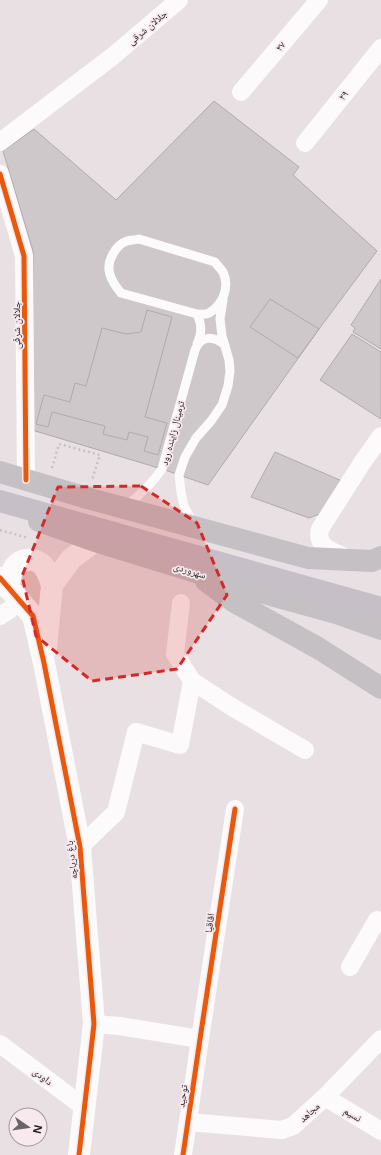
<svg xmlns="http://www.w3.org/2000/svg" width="381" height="1155" viewBox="0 0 381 1155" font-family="'Noto Sans','Noto Naskh Arabic',sans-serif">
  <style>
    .green { fill: #e3ccc6 }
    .building { fill: #cfc8ca; stroke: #b0aaab }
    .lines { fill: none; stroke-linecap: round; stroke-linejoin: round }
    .path { stroke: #c6c2c4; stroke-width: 2.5; stroke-dasharray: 2 3; stroke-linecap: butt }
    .service { stroke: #fcfafb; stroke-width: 9 }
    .minor { stroke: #fcfafb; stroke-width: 18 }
    .tertiary { stroke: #fcfafb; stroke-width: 22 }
    .secondary { stroke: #c4c0c3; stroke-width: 22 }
    .trunk { stroke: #c7bfc7; stroke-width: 22 }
    .cycleway-casing { stroke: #f8e9ef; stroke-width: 8 }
    .cycleway { stroke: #e8590c; stroke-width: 5 }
    .marked { fill: #d62828; fill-opacity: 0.2; stroke: #d62828; stroke-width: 3; stroke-dasharray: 8 5; stroke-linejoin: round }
    .labels { text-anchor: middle; stroke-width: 3.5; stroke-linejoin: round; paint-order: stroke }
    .street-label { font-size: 10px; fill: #262123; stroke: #f8e9ef }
  </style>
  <rect width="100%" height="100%" fill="#e8e0e3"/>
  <path class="green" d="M32,569L43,576L42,616L18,589L20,573Z"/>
  <path class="building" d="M214,101L299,167L293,175L377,251L319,329L208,485L162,469L32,430L33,251L3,151L34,129L116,200Z
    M381,279V349L353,332L355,328L351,325Z
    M270,299L319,329L298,358L250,327Z
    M147,310L172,317L145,417L167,423L158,455L144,451L148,437L129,432L127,440L103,434L105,426L52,412L48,427L36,424L44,395L70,402L75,383L86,386L102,328L126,334L141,332Z
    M352,334L381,352V419L320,380Z
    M275,452L342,481L322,513L309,518L251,497Z"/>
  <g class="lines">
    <path class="path" d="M52,468L59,444L100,455L92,480
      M0,530L28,538"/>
    <path class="service" d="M139,239L215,262C217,265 221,269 223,272C230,287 223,305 209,313C206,315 201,314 197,314L121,293C111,281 104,268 113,254C116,248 121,243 127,241C130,240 135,240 139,239Z
      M197,314C202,325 202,333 197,344
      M126,506C140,495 152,484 162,469L195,350C201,335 213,336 224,344
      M194,525L184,506L181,492L179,475L185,457L196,438L211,421L222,405L228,386L230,371L229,360L222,336L220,319L223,300"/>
    <path class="minor" d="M241,92L319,0
      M0,142L113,56L179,0
      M305,143L381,48
      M0,174L24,256L26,480
      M348,558C334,552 315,548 320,529L362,463L381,436
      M181,603L175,654L192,681L232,707L305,750
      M0,616L21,602
      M80,847L116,812L136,732L180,745L192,681
      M350,967L377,920L381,922
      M94,1024L119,1026L200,1039
      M0,1044L85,1108
      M325,1097L381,1131
      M188,1122L282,1130L293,1126L325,1097L381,1039
      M183,1155L200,1039L235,809"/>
    <path class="tertiary" d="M0,578L33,616L44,663L80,847L94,1024L79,1155
      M9,589C9,574 14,559 31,560C34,560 37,561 40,563C47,568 49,577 52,585
      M46,648L52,585L71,559L95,541"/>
    <path class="secondary" d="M0,472L87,498L308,558L372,561L381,557
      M39,521L95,541L274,596L336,613L381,629
      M206,581L233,601L318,648L381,688"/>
    <path class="trunk" d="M0,501L381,608"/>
    <g class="cycleway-casing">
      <path id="cycleway" d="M0,174L24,256L26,480
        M0,578L33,616L44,663L80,847L94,1024L79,1155
        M183,1155L200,1039L235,809"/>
    </g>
    <use href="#cycleway" class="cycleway"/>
  </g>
  <path class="marked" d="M141,486L197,523L227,595L177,669L92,681L36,636L22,576L58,487Z"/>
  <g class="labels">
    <g class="street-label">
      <text transform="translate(147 27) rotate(-40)" y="4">جلالان شرقی</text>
      <text transform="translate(280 46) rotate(-50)" y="4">۲۷</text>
      <text transform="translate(343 95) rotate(-51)" y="4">۲۹</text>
      <text transform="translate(16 325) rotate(-90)" y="4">جلالان شرقی</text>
      <text transform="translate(172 433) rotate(-75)" y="4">ترمینال زاینده رود</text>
      <text transform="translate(190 570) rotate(17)" y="4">سهروردی</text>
      <text transform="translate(71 860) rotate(-97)" y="4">باغ دریاچه</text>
      <text transform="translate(209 923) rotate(-81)" y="4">اقاقیا</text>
      <text transform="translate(43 1076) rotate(37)" y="4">داودی</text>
      <text transform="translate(182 1096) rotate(-82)" y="4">توحید</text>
      <text transform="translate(309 1112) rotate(-42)" y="4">مجاهد</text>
      <text transform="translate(353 1114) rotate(31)" y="4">نسیم</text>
    </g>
  </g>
  <g transform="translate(28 1127) rotate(103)"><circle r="19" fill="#f8e9ef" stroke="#a4999d"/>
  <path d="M0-3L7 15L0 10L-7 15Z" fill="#6a6466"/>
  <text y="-6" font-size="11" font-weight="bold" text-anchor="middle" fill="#262123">N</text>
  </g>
</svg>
